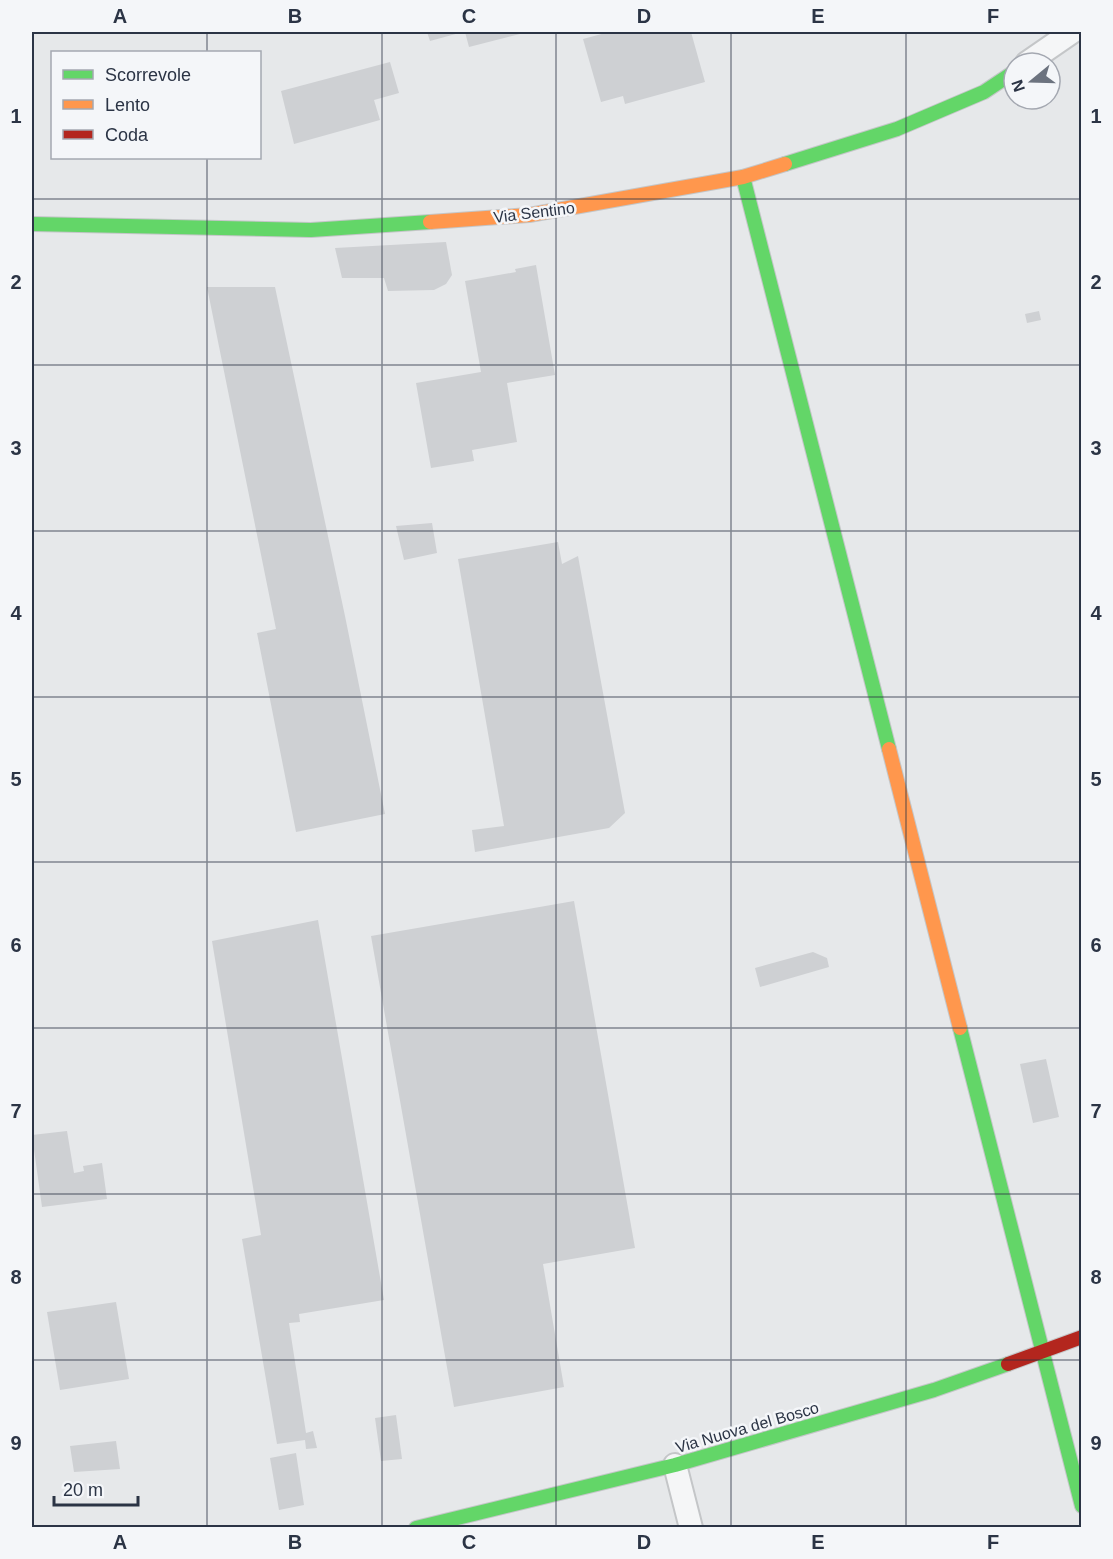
<svg xmlns="http://www.w3.org/2000/svg" width="1113" height="1559" viewBox="0 0 1113 1559" font-family="Helvetica,sans-serif">
  <style>
    .building { fill: #ced0d3 }
    .lines { fill: none; stroke-linecap: round; stroke-linejoin: round }
    .street-casing { stroke: #c4c6c8; stroke-width: 26 }
    .fast-casing { stroke: #c4c6c8; stroke-width: 16 }
    .slow-casing { stroke: #c4c6c8; stroke-width: 16 }
    .jam-casing { stroke: #c4c6c8; stroke-width: 16 }
    .street { stroke: #f5f6f7; stroke-width: 22 }
    .fast { stroke: #63d668; stroke-width: 14 }
    .slow { stroke: #ff974d; stroke-width: 14 }
    .jam { stroke: #b3261e; stroke-width: 14 }
    .grid { fill: none; stroke: #2b3445; stroke-width: 1.5; stroke-opacity: 0.55 }
    .labels { text-anchor: middle; stroke-width: 5; stroke-linejoin: round; paint-order: stroke }
    .street-label { font-size: 16px; fill: #2b3445; stroke: #f4f6f9 }
    .neatline { fill: none; stroke: #2b3445; stroke-width: 2 }
    .grid-label { font-size: 20px; text-anchor: middle; font-weight: bold; fill: #2b3445 }
  </style>
  <rect width="100%" height="100%" fill="#e6e8ea"/>
  <path class="building" d="M427,32H463L430,41Z
    M465,32H528L469,47Z
    M609,32H691L705,82L625,104L623,96L601,102L583,39Z
    M390,62L399,93L374,100L380,120L294,144L281,91Z
    M446,242L452,275L446,284L434,290L388,291L384,278H342L335,248Z
    M536,265L555,375L507,383L517,442L472,450L474,461L431,468L416,383L481,372L465,281L516,272L515,269Z
    M207,287H275L345,616L385,814L296,832L257,633L276,629Z
    M1039,311L1041,320L1027,323L1025,314Z
    M432,523L437,553L404,560L396,526Z
    M558,542L562,564L578,556L625,813L609,828L475,852L472,830L504,826L458,559Z
    M574,901L635,1248L543,1264L564,1387L454,1407L371,936Z
    M318,920L384,1300L299,1314L300,1322L289,1323L306,1433L313,1431L317,1448L306,1449L305,1440L277,1444L242,1239L261,1235L212,941Z
    M813,952L827,958L829,967L760,987L755,968Z
    M1046,1059L1059,1117L1033,1123L1020,1064Z
    M67,1131L74,1173L84,1171L83,1166L102,1163L107,1199L42,1207L32,1135Z
    M116,1302L129,1379L60,1390L47,1312Z
    M396,1415L402,1459L381,1461L375,1418Z
    M116,1441L120,1469L74,1472L70,1446Z
    M296,1453L304,1505L279,1510L270,1458Z"/>
  <g class="lines">
    <g class="street-casing">
      <path id="street" d="M1027,63L1072,32
        M675,1465L691,1528"/>
    </g>
    <g class="fast-casing">
      <path id="fast" d="M785,164L897,129L984,92L1014,72
        M743,177L889,749
        M32,224L311,230L430,222
        M960,1028L1082,1506
        M416,1528L675,1465L934,1390L1008,1364"/>
    </g>
    <g class="slow-casing">
      <path id="slow" d="M430,222L529,215L743,177L785,164
        M889,749L960,1028"/>
    </g>
    <g class="jam-casing">
      <path id="jam" d="M1008,1364L1082,1337"/>
    </g>
    <use href="#street" class="street"/>
    <use href="#fast" class="fast"/>
    <use href="#slow" class="slow"/>
    <use href="#jam" class="jam"/>
  </g>
  <path class="grid" d="M207,32V52M382,32V1528M556,32V1528M731,32V1528M906,32V1528M207,158V1528M32,199H1082M32,365H1082M32,531H1082M32,697H1082M32,862H1082M32,1028H1082M32,1194H1082M32,1360H1082"/>
  <g class="labels">
    <g class="street-label">
      <text transform="translate(534 212) rotate(-7)" y="6">Via Sentino</text>
      <text transform="translate(747 1427) rotate(-16)" y="6">Via Nuova del Bosco</text>
    </g>
  </g>
  <rect width="1113" height="1559" fill="none" stroke="#f4f6f9" stroke-width="66"/>
  <rect x="51" y="51" width="210" height="108" fill="#f4f6f9" stroke="#a4a8b1" stroke-width="1.5"/>
  <rect x="63" y="70" width="30" height="9" fill="#63d668" stroke="#a4a8b1" stroke-width="1.5"/>
  <text x="105" y="81" font-size="18" fill="#2b3445">Scorrevole</text>
  <rect x="63" y="100" width="30" height="9" fill="#ff974d" stroke="#a4a8b1" stroke-width="1.5"/>
  <text x="105" y="111" font-size="18" fill="#2b3445">Lento</text>
  <rect x="63" y="130" width="30" height="9" fill="#b3261e" stroke="#a4a8b1" stroke-width="1.5"/>
  <text x="105" y="141" font-size="18" fill="#2b3445">Coda</text>
  <g transform="translate(1032 81) rotate(251)"><circle r="28" fill="#f4f6f9" stroke="#a4a8b1" stroke-width="1.5"/>
  <path d="M0-4.5L10 22L0 15L-10 22Z" fill="#6c737f"/>
  <text y="-9" font-size="16" font-weight="bold" text-anchor="middle" fill="#2b3445">N</text>
  </g>
  <path d="M54 1496v9h84v-9" fill="none" stroke="#2b3445" stroke-width="3"/>
  <text x="63" y="1496" font-size="18" fill="#2b3445" stroke="#f4f6f9" stroke-width="4.5" paint-order="stroke">20 m</text>
  <rect x="33" y="33" width="1047" height="1493" class="neatline"/>
  <g class="grid-label">
    <text x="120" y="23">A</text>
    <text x="295" y="23">B</text>
    <text x="469" y="23">C</text>
    <text x="644" y="23">D</text>
    <text x="818" y="23">E</text>
    <text x="993" y="23">F</text>
    <text x="16" y="123">1</text>
    <text x="1096" y="123">1</text>
    <text x="16" y="289">2</text>
    <text x="1096" y="289">2</text>
    <text x="16" y="455">3</text>
    <text x="1096" y="455">3</text>
    <text x="16" y="620">4</text>
    <text x="1096" y="620">4</text>
    <text x="16" y="786">5</text>
    <text x="1096" y="786">5</text>
    <text x="16" y="952">6</text>
    <text x="1096" y="952">6</text>
    <text x="16" y="1118">7</text>
    <text x="1096" y="1118">7</text>
    <text x="16" y="1284">8</text>
    <text x="1096" y="1284">8</text>
    <text x="16" y="1450">9</text>
    <text x="1096" y="1450">9</text>
    <text x="120" y="1549">A</text>
    <text x="295" y="1549">B</text>
    <text x="469" y="1549">C</text>
    <text x="644" y="1549">D</text>
    <text x="818" y="1549">E</text>
    <text x="993" y="1549">F</text>
  </g>
</svg>
